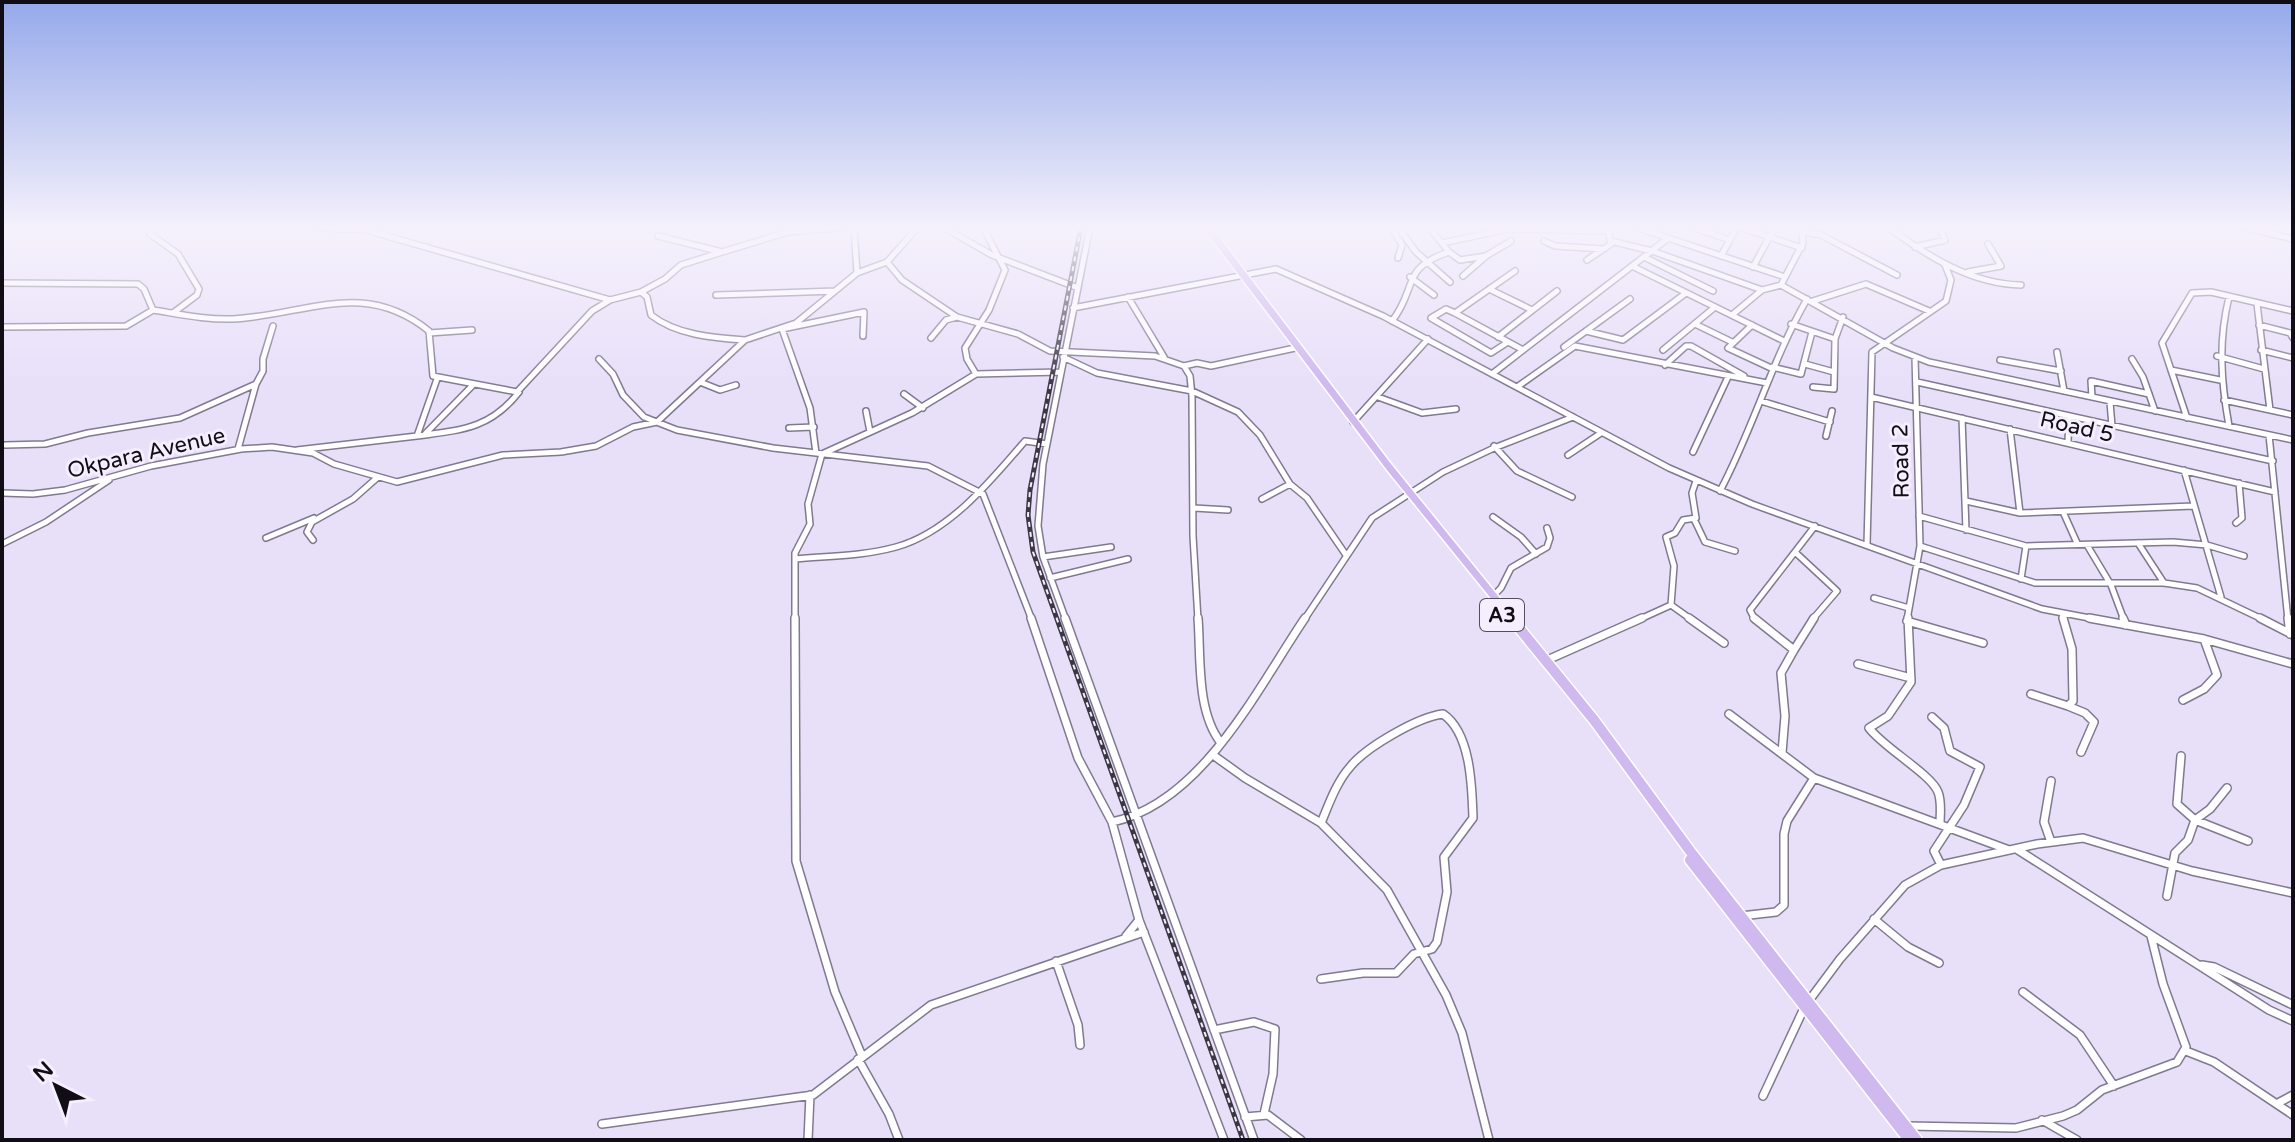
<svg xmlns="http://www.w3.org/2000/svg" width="2295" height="1142" viewBox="0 0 2295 1142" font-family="'Varela Round',sans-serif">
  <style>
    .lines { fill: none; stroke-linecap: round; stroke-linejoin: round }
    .minor-far1-casing { stroke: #817990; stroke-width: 8 }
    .minor-casing { stroke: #817990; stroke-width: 10 }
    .major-far1-casing { stroke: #fff; stroke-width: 10 }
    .major-casing { stroke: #fff; stroke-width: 13 }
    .minor-far1 { stroke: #fff; stroke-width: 5 }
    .minor { stroke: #fff; stroke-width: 7 }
    .major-far1 { stroke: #cfb9ef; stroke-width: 7 }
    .major { stroke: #cfb9ef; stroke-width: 10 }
    .rail-casing { stroke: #3b3743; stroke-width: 5 }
    .rail { stroke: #f4eefe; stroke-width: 2; stroke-dasharray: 5; stroke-linecap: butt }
    .labels { text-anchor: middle; stroke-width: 6; stroke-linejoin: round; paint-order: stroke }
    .shield { fill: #f4eefe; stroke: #54505b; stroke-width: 2 }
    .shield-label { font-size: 20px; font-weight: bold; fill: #100d15 }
    .street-label { font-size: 22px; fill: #100d15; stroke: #f4eefe }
  </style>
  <rect width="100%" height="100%" fill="#e8dff9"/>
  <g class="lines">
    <g class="minor-far1-casing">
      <path id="minor-far1" d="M154,227L150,234L178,254L199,289L197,295L173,313
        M943,227L992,255L1078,288
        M1391,227L1402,245L1398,258
        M1398,227L1416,252L1450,282
        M1429,227L1449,252L1460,260L1486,256L1511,241
        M1635,227L1782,276
        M1691,227L1730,240
        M1739,227L1802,248
        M1802,227L1803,243L1781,285L1893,348L1929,362L2293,440
        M1888,227C1927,256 1971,284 2021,285
        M2243,227L2293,239
        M319,228L366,230L610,300L641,292L665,279L681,265L722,252
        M1804,232L1821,235L1897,275
        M658,236L722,252L788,232L846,227
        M1544,241L1555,246L1603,249
        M1611,241L1652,251L1762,290
        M1442,243L1508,229L1608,231L1611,244L1587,260
        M1915,247L1945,240L1941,231
        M1721,256L1737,227
        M1644,257L1713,291
        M887,262L902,280L957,317L1018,334L1050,351L1155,356L1184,366L1197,363L1211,366L1295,348
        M1632,266L1784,341
        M1753,267L1775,227
        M1968,272L2001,266L1988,244
        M857,273L887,262L918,227
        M1463,276L1486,256
        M1410,277L1434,295
        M2,283L138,284L144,289L153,310C179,314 206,320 233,319C307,315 363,278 429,331L433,376L517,392L592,311L610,300
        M1489,289L1532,310
        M641,292L647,297L651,315C676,335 714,338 745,340
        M716,295L835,291
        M1128,297L1164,357
        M2229,297C2218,342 2221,381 2229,426
        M1813,301L1866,284L1929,311
        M2257,304L2270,410
        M1073,308L1276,269L1383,316L1669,468L1752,504L2042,609L2100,620
        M1455,313L1515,271
        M1732,315L1762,290L1781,285
        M1392,321C1418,288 1400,268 1449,252
        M1695,324L1732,342
        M1791,324L1835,339
        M1752,325L1728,348L1771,368
        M2259,325L2290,333L2293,338
        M2,327L126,326L153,310
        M1586,331L1623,340L1686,293
        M429,333L472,330
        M1498,337L1557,291
        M931,338L946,320L957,317
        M1508,342L1491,353L1431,318L1446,309L1455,313L1523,350
        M1564,347L1630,299
        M1663,350L1715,307
        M2261,350L2293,358
        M2057,352L2064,391
        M2217,356L2264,369
        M1063,357L1097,373L1192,391L1238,412L1260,435L1290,484L1307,498L1346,555
        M599,359L613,374L623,395L644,417L677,430L773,448L928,466L983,494L1032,620
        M2132,359L2143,377L2155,411
        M2000,360L2061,371
        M1805,364L1834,372
        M1665,365L1686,346H1691L1744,376
        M1184,366L1190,376L1192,396L1193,536L1198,620
        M1772,367L1801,374L1812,332
        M2171,370L2220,380
        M976,374L1061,372
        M1492,374L1667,239
        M700,382L720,390L736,385
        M1917,382L2273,461
        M1517,387L1575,346L1767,383
        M1813,387L1834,389L1835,339L1843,317
        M904,394L923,408
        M1378,397L1422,413L1456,409
        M1871,397L2275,492
        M2092,397L2091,381L2149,394
        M2224,400L2293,415
        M1761,401L1830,422
        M2110,402L2112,426
        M866,411L870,432
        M1962,418L1966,530
        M2187,418L2162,343L2192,293L2211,292L2293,311
        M1353,422L1428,339
        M789,428L814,427
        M2010,429L2020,513
        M425,434L473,385
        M2269,435L2288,620
        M417,436C461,430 490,429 519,392
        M1826,436L1832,411
        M2068,442L2069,416
        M5,445L45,444L88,433L180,418L256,384
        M1494,446L1517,471L1572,497
        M238,449L256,384L263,371V359L273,326
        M297,450L417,436L437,379
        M1693,452L1728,377
        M816,453L810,408L782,329L864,312L863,336
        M1568,455L1601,433
        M2184,470L2221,597
        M1720,491C1753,429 1772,360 1807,299
        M2,493L33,494L65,490L151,466L241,449L272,447L313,453L334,464L397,482L503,455L561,452L596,446L633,427L657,422L745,340L796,323L857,273L854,227
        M1262,499L1290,484
        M1966,501L2020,513L2193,506
        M1194,508L1228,510
        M2064,514L2077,543
        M1919,516L2026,546L2173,542L2207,545L2244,556
        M1493,517L1521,537L1536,554
        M1694,519L1705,542L1735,551
        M2236,523L2242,518L2239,483
        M266,538L314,518
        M313,540L307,532L312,522L353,499L378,477
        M2138,543L2164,583
        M2,544L46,522L109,480
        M1867,545L1872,352L1946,301L1951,280L1945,265
        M2087,545L2111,585L2124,620
        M1920,546L2035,583H2164L2197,588L2264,620
        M1795,552L1837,591L1812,620
        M1043,557L1111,547
        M796,559C829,556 863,556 896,547C948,533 991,481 1025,441L1047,444
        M1050,578L1128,559
        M2021,579L2026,546
        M1493,596L1501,588L1511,568L1547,547L1550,538L1547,528
        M1874,598L1909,608
        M1671,605L1674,566L1666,537L1675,533L1683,520L1696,518L1692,493L1696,481
        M1671,605L1692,620
        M2062,613L2064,620
        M795,620V553L810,524L808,504L822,454L912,413L976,374L967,359L965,348L989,310L1005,270L983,227
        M1066,620L1043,557L1038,526L1043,464L1090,227
        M1304,620L1372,518L1443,472L1494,448L1573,417
        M1638,620L1671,605
        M1755,620L1750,610L1815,526
        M1907,620L1920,546L1915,357"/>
    </g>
    <g class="minor-casing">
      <path id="minor" d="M795,618L796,861L835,992L862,1056
        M1031,618L1078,758L1112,822C1202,803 1257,689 1305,618
        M1065,618L1254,1140
        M1198,618C1201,657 1196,711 1221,743
        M1689,618L1724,643
        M1754,618L1794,650L1781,673L1785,716L1782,753
        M1908,618L1911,682L1888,716L1869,728C1884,748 1931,774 1938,792C1942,802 1940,814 1940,824
        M2089,618L2204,639L2293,664
        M2123,618L2126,625
        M2260,618L2293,635
        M2288,618L2290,634
        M1907,621L1983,643
        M1794,650L1814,618
        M1545,661L1642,618
        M1858,664L1911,678
        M2031,694L2068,706L2073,701L2072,649L2063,618
        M2183,700L2204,689L2217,675L2204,639
        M2068,706L2085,713L2094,722L2081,752
        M1729,714L1814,778L2009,850
        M1932,717L1944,728L1950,751L1980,767L1964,805L1934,851L1941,865
        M1213,755L1245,778L1321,823L1387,890L1446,995L1462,1033L1489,1140
        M2181,756L2177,804L2195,820L2248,841
        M2051,781L2044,822L2051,842
        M1112,822L1139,920L1224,1140
        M1321,823C1329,804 1336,783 1350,767C1366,747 1418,717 1443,714C1471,733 1472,787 1473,818L1444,857L1447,892L1437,942L1432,949L1414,954L1396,973H1363L1321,979
        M2018,850L2269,1010L2293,1021
        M2167,896L2175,853L2188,840L2195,820L2210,809L2227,788
        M1741,916L1776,912L1784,905V834L1787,821L1814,778
        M1874,919L1908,947L1939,963
        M1126,936L1139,920
        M1056,961L1078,1025L1080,1045
        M2202,965L2214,967L2293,1005
        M2023,992L2080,1035L2114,1086
        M1214,1030L1254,1022L1275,1029L1273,1074L1264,1114
        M2186,1051L2214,1062L2293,1115
        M858,1059L889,1114L899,1140
        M1763,1096L1805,1006L1840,959L1905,885L1941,865L2037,844L2083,838L2192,871L2293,893
        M2278,1103L2293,1095
        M1245,1117L1268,1115L1301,1140
        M2042,1120L2077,1140
        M602,1124L813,1095L931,1005L1144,932
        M1907,1126L2016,1128L2063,1116L2077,1110L2102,1090L2177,1062L2186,1047L2163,984L2151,936
        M808,1140L810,1095"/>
    </g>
    <g class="major-far1-casing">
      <path id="major-far1" d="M1207,227L1389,467L1513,620"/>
    </g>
    <g class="major-casing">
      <path id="major" d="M1511,618L1594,720L1690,851L1917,1140
        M1690,860L1909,1140"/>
    </g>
    <use href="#minor-far1" class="minor-far1"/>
    <use href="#minor" class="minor"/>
    <use href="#major-far1" class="major-far1"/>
    <use href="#major" class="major"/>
    <g class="rail-casing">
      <path id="rail" d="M1081,227L1030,490L1028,515L1033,552L1243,1140"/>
    </g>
    <use href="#rail" class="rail"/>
  </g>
  <linearGradient id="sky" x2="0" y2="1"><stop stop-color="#95a9ea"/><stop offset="0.59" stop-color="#f5f1fc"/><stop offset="1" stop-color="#f5f1fc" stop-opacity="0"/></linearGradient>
  <rect width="2295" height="387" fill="url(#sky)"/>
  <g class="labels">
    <rect class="shield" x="1480" y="599" width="44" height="32" rx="6"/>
    <g class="shield-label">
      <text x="1502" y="622">A3</text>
    </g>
    <g class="street-label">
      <text transform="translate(2077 426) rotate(13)" y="8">Road 5</text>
      <text transform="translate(146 452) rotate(-13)" y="8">Okpara Avenue</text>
      <text transform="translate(1900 461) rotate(-91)" y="8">Road 2</text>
    </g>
  </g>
  <rect width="2295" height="1142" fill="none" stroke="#100d15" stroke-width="8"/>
  <g transform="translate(56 1086) rotate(318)" stroke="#f4eefe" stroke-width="6" paint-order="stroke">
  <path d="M0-6L14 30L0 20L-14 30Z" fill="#100d15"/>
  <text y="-12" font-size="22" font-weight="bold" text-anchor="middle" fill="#100d15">N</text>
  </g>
</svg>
